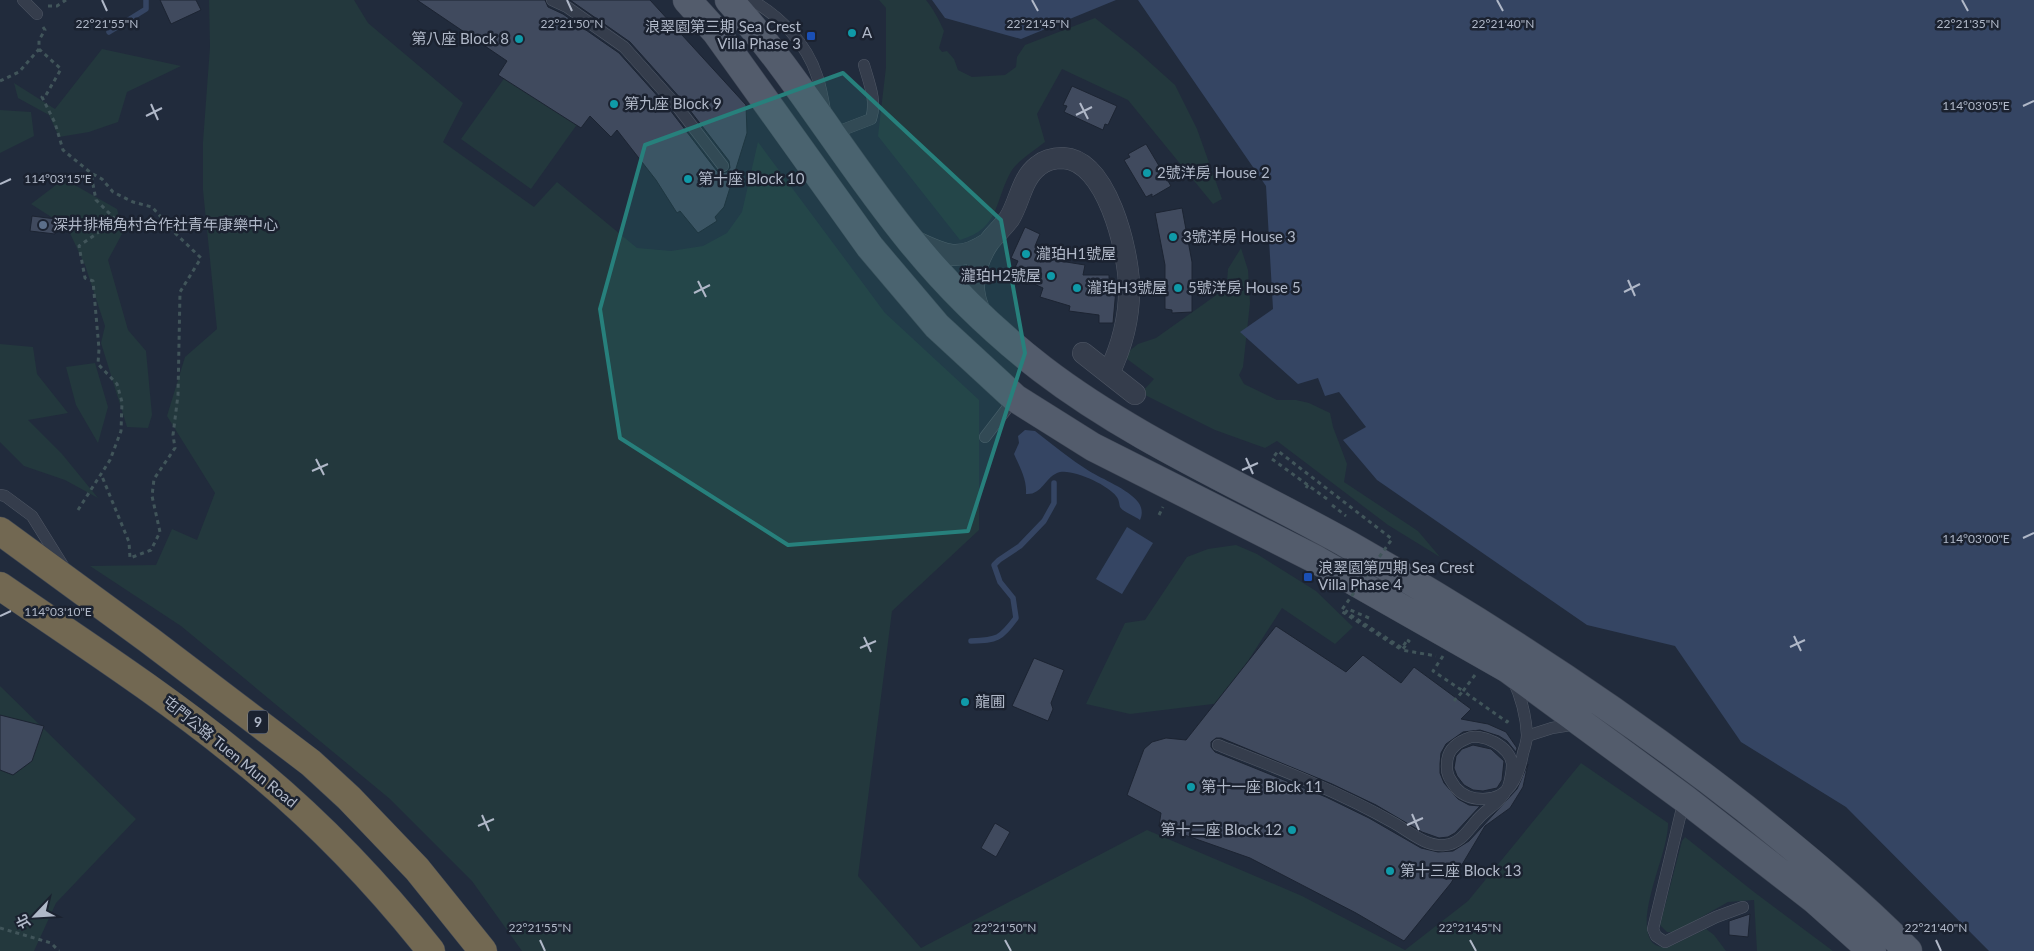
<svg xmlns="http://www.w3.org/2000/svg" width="2034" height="951" viewBox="0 0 2034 951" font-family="Lato,'Noto Sans TC',sans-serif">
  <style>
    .green { fill: #23383d }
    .water { fill: #354563 }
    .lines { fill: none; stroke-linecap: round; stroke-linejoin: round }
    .stream { stroke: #354563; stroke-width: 5.5 }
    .building { fill: #404a5e; stroke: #1c2432 }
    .service-casing { stroke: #505866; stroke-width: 12 }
    .minor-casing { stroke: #505866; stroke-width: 22 }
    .primary-casing { stroke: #3e4655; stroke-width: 29 }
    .motorway-casing { stroke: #3d4553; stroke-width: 29 }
    .path { stroke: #41555a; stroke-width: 3; stroke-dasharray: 4 4; stroke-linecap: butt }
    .service { stroke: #353d4c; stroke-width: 11 }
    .minor { stroke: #353d4c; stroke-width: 21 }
    .primary { stroke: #535c6c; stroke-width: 28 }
    .motorway { stroke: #726852; stroke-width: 28 }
    .path-bridge { stroke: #41555a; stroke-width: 3; stroke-dasharray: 4 4; stroke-linecap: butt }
    .marked { fill: #27807c; fill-opacity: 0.2; stroke: #27807c; stroke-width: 4; stroke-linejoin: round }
    .ticks { fill: none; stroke: #b0b8c8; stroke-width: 2 }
    .culture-dot { fill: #0f9aa8; stroke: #1b2230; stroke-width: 2 }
    .transit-dot { fill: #1a4fb4; stroke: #1b2230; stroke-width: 2 }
    .service-dot { fill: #5c6f8a; stroke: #1b2230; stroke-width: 2 }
    .labels { text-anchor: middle; stroke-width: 5; stroke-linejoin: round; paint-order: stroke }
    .shield { fill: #1b2230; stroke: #838b9a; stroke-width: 1 }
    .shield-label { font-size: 14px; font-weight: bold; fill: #b0b8c8 }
    .poi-label { font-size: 15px; fill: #b0b8c8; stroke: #1b2230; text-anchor: start }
    .street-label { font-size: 15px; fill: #b0b8c8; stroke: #1b2230 }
    .ticks-label { font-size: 12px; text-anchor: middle; fill: #b0b8c8; stroke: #1b2230; stroke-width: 5; stroke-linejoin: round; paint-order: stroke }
  </style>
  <rect width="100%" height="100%" fill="#212b3c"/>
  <path class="green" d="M209,0H354L368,23L463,103L443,142L534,207L557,182L637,248L671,251L703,246L727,233L742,212L758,142L885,313L979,400V530L892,611L858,876L921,948L1147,830L1302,896L1405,950L1468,901L1581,763L1668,823C1669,852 1635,915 1651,941C1653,944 1657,946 1661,947L1673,945L1706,929L1714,935L1726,951H522L472,881L390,799L181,626L90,566L156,565L172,529L197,540L215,493L167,416L185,357L217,329L203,190V142L210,47Z
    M879,0H926C934,10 939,20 944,31L939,48L942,52L947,51L954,59L958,70L972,77L1005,75L1016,67L1017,57L1025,45L1095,18L1137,51L1175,85L1197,129L1222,199L1213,204L1128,100L1062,69L1037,114L1045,142C1036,149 1018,161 1012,170C994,200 1001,228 960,240L878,136L886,67V8Z
    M102,49L181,66L127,92L118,122L89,132L59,137L49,115L18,98L14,83L55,109Z
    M508,73L578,123L531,189L461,139Z
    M0,110L31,112L34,136L0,153Z
    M64,179L117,209L123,232L108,260L128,330L146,351L152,415L148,428L127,427L101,343L105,326L85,265L67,227L31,204Z
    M1241,248L1248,270L1250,303L1243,367L1239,375L1244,384L1277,400H1296L1309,403L1330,413L1333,427L1347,464L1344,482L1418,531L1440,557L1388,525L1277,441L1265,448L1215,430L1141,393L1154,379L1123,356L1138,344L1156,338L1222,291L1227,282L1228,269Z
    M0,344L33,347L37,374L68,413L28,420L62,454L98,498L65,480L24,466L0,442Z
    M95,363L108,407L98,443L76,405L66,367Z
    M1236,545L1257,554L1316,591L1353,627L1335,644L1282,608L1221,703L1130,714L1086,704L1125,623L1145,620L1187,557L1208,549Z
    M0,686L136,819L56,903L34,951H0Z
    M1685,837L1754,892L1833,951H1757L1754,900L1728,902L1675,932H1667L1660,925L1682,841Z"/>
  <path class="water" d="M932,0H1116L1021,39L945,18Z
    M1138,0H2034V951H1989L1846,807L1741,742L1675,646L1587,625L1377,480L1343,440L1366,427L1339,392L1325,396L1318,378L1298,384L1240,332L1273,309L1266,186Z
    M1025,430L1035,431C1053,445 1070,459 1089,471C1102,479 1128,489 1138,502C1142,507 1143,514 1140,520C1135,516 1123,512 1120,507C1119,503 1119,499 1116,496C1108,485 1070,467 1057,473C1044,479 1042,495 1026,494C1027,479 1020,468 1014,454L1019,443L1018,436Z
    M1127,527L1153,543L1122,594L1096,579Z"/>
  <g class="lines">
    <path class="stream" d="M109,32L146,9V0
      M971,641C998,640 1000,639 1016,618L1013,598L1000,582L994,565L999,560L1020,546L1044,521L1054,503V483"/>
  </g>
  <path class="building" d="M160,0H196L201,10L171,24Z
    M417,0H545L548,7L563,14L619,53L670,110L717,171L721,173L727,172L730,168L729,161L682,100L630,42L570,0H650L746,105L747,133L724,207L715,217L717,221L698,233L680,211L677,213L656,180L617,130L611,137L590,116L581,128L498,75L507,61Z
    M1072,86L1117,106L1108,125L1105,124L1103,130L1064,112L1067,106L1063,105Z
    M1146,144L1171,186L1152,197V194L1146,197L1124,160L1130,157L1128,154Z
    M1182,208L1192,262V312L1172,313V310L1165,309V265L1155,213Z
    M32,216L56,219L55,234L30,231Z
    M1025,227L1040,234L1035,246L1063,254L1060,261L1085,265L1083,275H1109V289H1116L1113,323H1099V315L1069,311L1070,306L1040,297L1043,288L1012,274L1018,261L1011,258Z
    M1276,626L1346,672L1363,655L1401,683L1414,667L1471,709L1461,719L1488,724L1506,732L1517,748L1516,752L1507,741L1499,736L1480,730L1463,732L1446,744L1441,753L1440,764V773L1444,783L1458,799L1469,805L1480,806L1455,833L1448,837L1439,838L1422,832L1376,805L1332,784L1221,738H1216L1211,742V747L1215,752L1326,797L1369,818L1421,848L1438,852L1453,851L1469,841L1517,789L1528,764L1523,787L1510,808L1485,826L1451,883L1404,941L1356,913L1250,858L1159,826L1161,813L1127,795L1144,749L1152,742L1166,738L1186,740Z
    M1034,658L1064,670L1051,703L1053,709L1048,721L1012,706Z
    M0,715L44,726L32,761L13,775L0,770Z
    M1473,745L1491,749L1504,761L1502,780L1497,788L1483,791L1473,790L1464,785L1457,776L1454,768L1456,756L1462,749Z
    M995,823L1010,832L996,857L981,848Z
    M1750,914L1748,937L1729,935V921Z"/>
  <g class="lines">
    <g class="service-casing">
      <path id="service" d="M23,0L37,14
        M552,0L567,7L624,47L676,105L723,166
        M751,0C780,16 807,44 817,76C821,87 823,99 825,111
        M832,134L871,119C877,101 869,83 864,65
        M985,437L1015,398
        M0,495L5,496L32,516L65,569
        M1527,736L1552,728L1577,724
        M1218,745C1277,768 1338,791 1394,823C1410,832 1426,847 1445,845C1460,844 1468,830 1477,820C1488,807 1500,804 1508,787C1510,782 1512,771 1512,765C1512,747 1481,731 1466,739C1454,744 1447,752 1447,764C1446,775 1450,779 1456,788C1463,796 1472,799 1483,799C1510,799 1519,776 1523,753C1525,747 1527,741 1527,735C1526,716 1521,697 1513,680
        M1684,800L1653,929L1656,936L1665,942L1716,917L1743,907"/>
    </g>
    <g class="minor-casing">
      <path id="minor" d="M912,240C942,254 957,264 988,243
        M982,318C980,311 976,303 975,296C971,279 979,256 989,242C995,234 1003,227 1009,219C1020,202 1021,179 1038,166C1045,160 1054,158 1063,158C1107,160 1128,250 1129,285C1130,316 1122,346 1109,373
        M1083,353L1135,394"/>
    </g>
    <g class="primary-casing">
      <path id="primary" d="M687,0L716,32L870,247L937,326L1015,398L1093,447L1313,558L1508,669L1685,799L1815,900L1872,951
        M729,0C796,74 846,162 910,240C949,288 993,331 1042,369C1136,441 1246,487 1349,545C1488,624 1620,710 1746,809C1802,854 1858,900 1908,951"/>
    </g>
    <g class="motorway-casing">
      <path id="motorway" d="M0,531L149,640L311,763L349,798L417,869L483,951
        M0,586C80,641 162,694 237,755C309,812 374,879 431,951"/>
    </g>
    <path class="path" d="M48,6H57L66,0
      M43,27L45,30L39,40V49L61,69L46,95L42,97L55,123L63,150L91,173L102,179L113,192L133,202L152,207L175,233L201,258L180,292L178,395L173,435L175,448L154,479L152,496L160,532L151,550L130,558L129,542L101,474
      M0,81L19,72L39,49
      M1306,488L1308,485
      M1332,505L1346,516
      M78,510L110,460L121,431L122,402L117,384L98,364L99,349L93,281L85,278L79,246L116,220L96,200L91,174
      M1159,515L1163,507
      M1369,618L1348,609L1346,612L1402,648L1406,642
      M1407,640L1409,641L1402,650L1436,656
      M1443,656L1433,671L1463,691L1454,701
      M1475,675L1463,691L1507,722L1510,717
      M0,928L51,943L59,951"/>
    <use href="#service" class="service"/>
    <use href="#minor" class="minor"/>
    <use href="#primary" class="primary"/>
    <use href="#motorway" class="motorway"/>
    <path class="path-bridge" d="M1327,499L1272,459L1278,451L1392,539L1341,611L1402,650"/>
  </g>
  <path class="marked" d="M843,73L1001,220L1025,353L968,531L788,545L620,438L600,309L645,145Z"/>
  <path class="ticks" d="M102,0L107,11M567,0L572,11M1032,0L1038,11M1497,0L1503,11M1962,0L1968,11M1080,103L1088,119M151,104L158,120M2023,106L2034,101M1076,115L1092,107M146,116L162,108M0,184L11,179M1628,280L1635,296M698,281L706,297M1624,292L1640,284M694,293L710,285M1246,458L1253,474M316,459L324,475M1242,470L1258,463M312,471L328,464M2023,538L2034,533M0,616L11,611M1794,636L1801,651M864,637L871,652M1790,647L1805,640M860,648L876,641M1412,814L1419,830M482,815L489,831M1407,825L1423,818M478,826L494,819M540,940L545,951M1005,940L1011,951M1470,940L1476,951M1936,940L1941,951"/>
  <g class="culture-dot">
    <circle cx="852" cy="33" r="5"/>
    <circle cx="519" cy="39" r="5"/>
    <circle cx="614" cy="104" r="5"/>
    <circle cx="1147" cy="173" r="5"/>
    <circle cx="688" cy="179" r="5"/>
    <circle cx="1173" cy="237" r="5"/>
    <circle cx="1026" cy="254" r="5"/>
    <circle cx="1051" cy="276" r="5"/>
    <circle cx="1077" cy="288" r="5"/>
    <circle cx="1178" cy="288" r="5"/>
    <circle cx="965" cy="702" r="5"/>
    <circle cx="1191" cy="787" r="5"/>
    <circle cx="1292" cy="830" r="5"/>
    <circle cx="1390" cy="871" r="5"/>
  </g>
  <g class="transit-dot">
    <rect x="806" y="31" width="10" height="10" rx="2.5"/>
    <rect x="1303" y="572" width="10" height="10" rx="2.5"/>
  </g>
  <circle class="service-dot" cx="43" cy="225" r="5"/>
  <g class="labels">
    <rect class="shield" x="248" y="710.5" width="20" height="23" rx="4"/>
    <g class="shield-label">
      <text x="258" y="727">9</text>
    </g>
    <g class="poi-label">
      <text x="801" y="32" text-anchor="end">浪翠園第三期 Sea Crest<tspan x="801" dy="17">Villa Phase 3</tspan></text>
      <text x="862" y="38">A</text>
      <text x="509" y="44" text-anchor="end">第八座 Block 8</text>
      <text x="624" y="109">第九座 Block 9</text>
      <text x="1157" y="178">2號洋房 House 2</text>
      <text x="698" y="184">第十座 Block 10</text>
      <text x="53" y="230">深井排棉角村合作社青年康樂中心</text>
      <text x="1183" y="242">3號洋房 House 3</text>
      <text x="1036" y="259">瀧珀H1號屋</text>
      <text x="1041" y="281" text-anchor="end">瀧珀H2號屋</text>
      <text x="1087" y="293">瀧珀H3號屋</text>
      <text x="1188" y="293">5號洋房 House 5</text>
      <text x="1318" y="573">浪翠園第四期 Sea Crest<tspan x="1318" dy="17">Villa Phase 4</tspan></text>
      <text x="975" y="707">龍圃</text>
      <text x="1201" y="792">第十一座 Block 11</text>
      <text x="1282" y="835" text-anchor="end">第十二座 Block 12</text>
      <text x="1400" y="876">第十三座 Block 13</text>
    </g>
    <g class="street-label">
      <text transform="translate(230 752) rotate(39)" y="5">屯門公路 Tuen Mun Road</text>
    </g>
  </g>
  <g class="ticks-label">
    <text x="107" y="28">22°21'55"N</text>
    <text x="572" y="28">22°21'50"N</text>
    <text x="1038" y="28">22°21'45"N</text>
    <text x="1503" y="28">22°21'40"N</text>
    <text x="1968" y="28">22°21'35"N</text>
    <text x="1976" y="110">114°03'05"E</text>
    <text x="58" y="183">114°03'15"E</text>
    <text x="1976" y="543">114°03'00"E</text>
    <text x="58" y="616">114°03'10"E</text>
    <text x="540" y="932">22°21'55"N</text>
    <text x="1005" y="932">22°21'50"N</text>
    <text x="1470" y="932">22°21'45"N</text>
    <text x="1936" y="932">22°21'40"N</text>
  </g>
  <g transform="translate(35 916) rotate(245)" stroke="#1b2230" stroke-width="4" paint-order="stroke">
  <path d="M0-4L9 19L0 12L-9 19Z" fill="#b0b8c8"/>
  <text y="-8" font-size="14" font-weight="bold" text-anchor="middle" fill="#b0b8c8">北</text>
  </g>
</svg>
